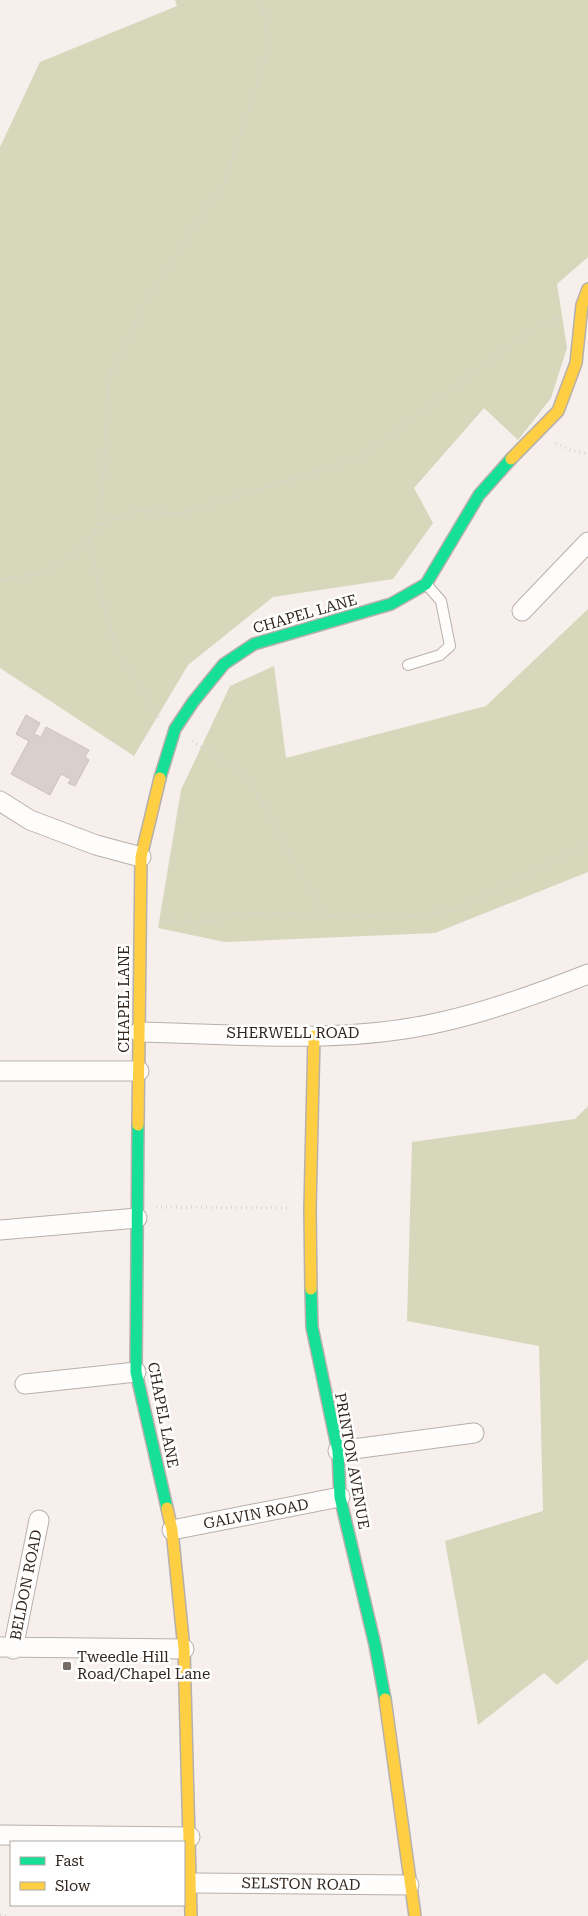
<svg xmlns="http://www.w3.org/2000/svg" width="588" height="1916" viewBox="0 0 588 1916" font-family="'Roboto Serif',serif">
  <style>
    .green { fill: #d6d7bb }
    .building { fill: #d9cfcc; stroke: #cbc1bf }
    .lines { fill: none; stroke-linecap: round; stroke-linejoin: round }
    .lane-casing { stroke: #b8b0ab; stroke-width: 12 }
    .street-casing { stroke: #b8b0ab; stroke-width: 21 }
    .fast-casing { stroke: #b8b0ab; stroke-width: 14 }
    .slow-casing { stroke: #b8b0ab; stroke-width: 14 }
    .path { stroke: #d9d6d5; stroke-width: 3; stroke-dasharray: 1 4; stroke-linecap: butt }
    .lane { stroke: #fefdfc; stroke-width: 10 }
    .street { stroke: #fefdfc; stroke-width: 19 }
    .fast { stroke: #16e098; stroke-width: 11 }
    .slow { stroke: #ffcf43; stroke-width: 11 }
    .poi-dot { fill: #776d67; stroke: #fff; stroke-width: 2 }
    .labels { text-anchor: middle; stroke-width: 5; stroke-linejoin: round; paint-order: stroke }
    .street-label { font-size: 15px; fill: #322720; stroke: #fff }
    .poi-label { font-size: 15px; fill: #322720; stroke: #fff; text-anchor: start }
  </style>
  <rect width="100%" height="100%" fill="#f6efeb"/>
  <path class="green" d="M175,0H588V257L557,284L567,348L551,398L518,440L484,408L414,488L433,523L393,579L273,597L188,665L134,756L0,668V147L40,62L177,6Z
    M588,609V872L435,933L225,942L158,928L181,790L230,686L274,666L286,758L486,706Z
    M588,1106V1659L557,1685L544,1673L478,1725L445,1541L543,1511L539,1346L407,1321L412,1142L575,1119Z"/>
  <path class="building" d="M26,715L40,723L34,734L41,737L46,727L89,750L85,757L89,760L75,786L68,783L71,779L61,774L50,795L11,774L29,741L16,734Z"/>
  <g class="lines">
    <g class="lane-casing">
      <path id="lane" d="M408,665L440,655L450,646L441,601L427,585"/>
    </g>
    <g class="street-casing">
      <path id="street" d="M522,611L588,542
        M0,801L30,820L96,845L141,857
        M139,1032C238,1034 343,1045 441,1022C491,1011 540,993 588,974
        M0,1071H139
        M0,1230L137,1218
        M25,1384L136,1372
        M338,1451L474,1433
        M172,1530L340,1497
        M0,1647L184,1649
        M13,1649L39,1520
        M0,1835L190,1837
        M192,1883L409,1885"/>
    </g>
    <g class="fast-casing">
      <path id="fast" d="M160,778L175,729L193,702L224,664L254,644L391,604L426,584L479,495L511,459
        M138,1125L136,1372L167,1508
        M311,1289L312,1327L338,1451L340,1497L375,1645L385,1699"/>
    </g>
    <g class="slow-casing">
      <path id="slow" d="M511,459L558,411L576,363L582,305L588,289
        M138,1125L141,857L160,778
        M311,1289L310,1209L314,1036
        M167,1508L172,1530L184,1649L191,1916
        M385,1699L415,1916"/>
    </g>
    <path class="path" d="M556,443L570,450L588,454
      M98,524L139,510L180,514L361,458L527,334L559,317
      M0,580L44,573L90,540
      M159,717L155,714L116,647L100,592L90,540L98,524L104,469L109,377L150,294L225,182L269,50L262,0
      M192,741L247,775L324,915
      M160,921H217L236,913L399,917L459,910L588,843
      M156,1207L290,1208
      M0,1915L7,1916"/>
    <use href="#lane" class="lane"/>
    <use href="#street" class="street"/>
    <use href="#fast" class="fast"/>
    <use href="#slow" class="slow"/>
  </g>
  <rect class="poi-dot" x="62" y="1661" width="10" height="10" rx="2.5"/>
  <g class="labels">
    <g class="street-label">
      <text transform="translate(305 614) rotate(-16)" y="5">CHAPEL LANE</text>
      <text transform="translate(124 999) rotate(-90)" y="5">CHAPEL LANE</text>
      <text x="293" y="1038">SHERWELL ROAD</text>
      <text transform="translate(163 1415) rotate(79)" y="5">CHAPEL LANE</text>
      <text transform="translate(352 1461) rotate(80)" y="5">PRINTON AVENUE</text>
      <text transform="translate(256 1514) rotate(-11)" y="5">GALVIN ROAD</text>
      <text transform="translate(26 1585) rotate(-79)" y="5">BELDON ROAD</text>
      <text transform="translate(301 1884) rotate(1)" y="5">SELSTON ROAD</text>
    </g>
    <g class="poi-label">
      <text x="77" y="1662">Tweedle Hill<tspan x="77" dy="17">Road/Chapel Lane</tspan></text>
    </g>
  </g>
  <rect x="10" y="1841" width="175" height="65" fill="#ffffff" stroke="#ada9a6"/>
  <rect x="20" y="1857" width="25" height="8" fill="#16e098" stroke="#ada9a6"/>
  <text x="55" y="1866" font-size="15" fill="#322720">Fast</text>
  <rect x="20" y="1882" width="25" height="8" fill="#ffcf43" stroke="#ada9a6"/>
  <text x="55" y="1891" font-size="15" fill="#322720">Slow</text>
</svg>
